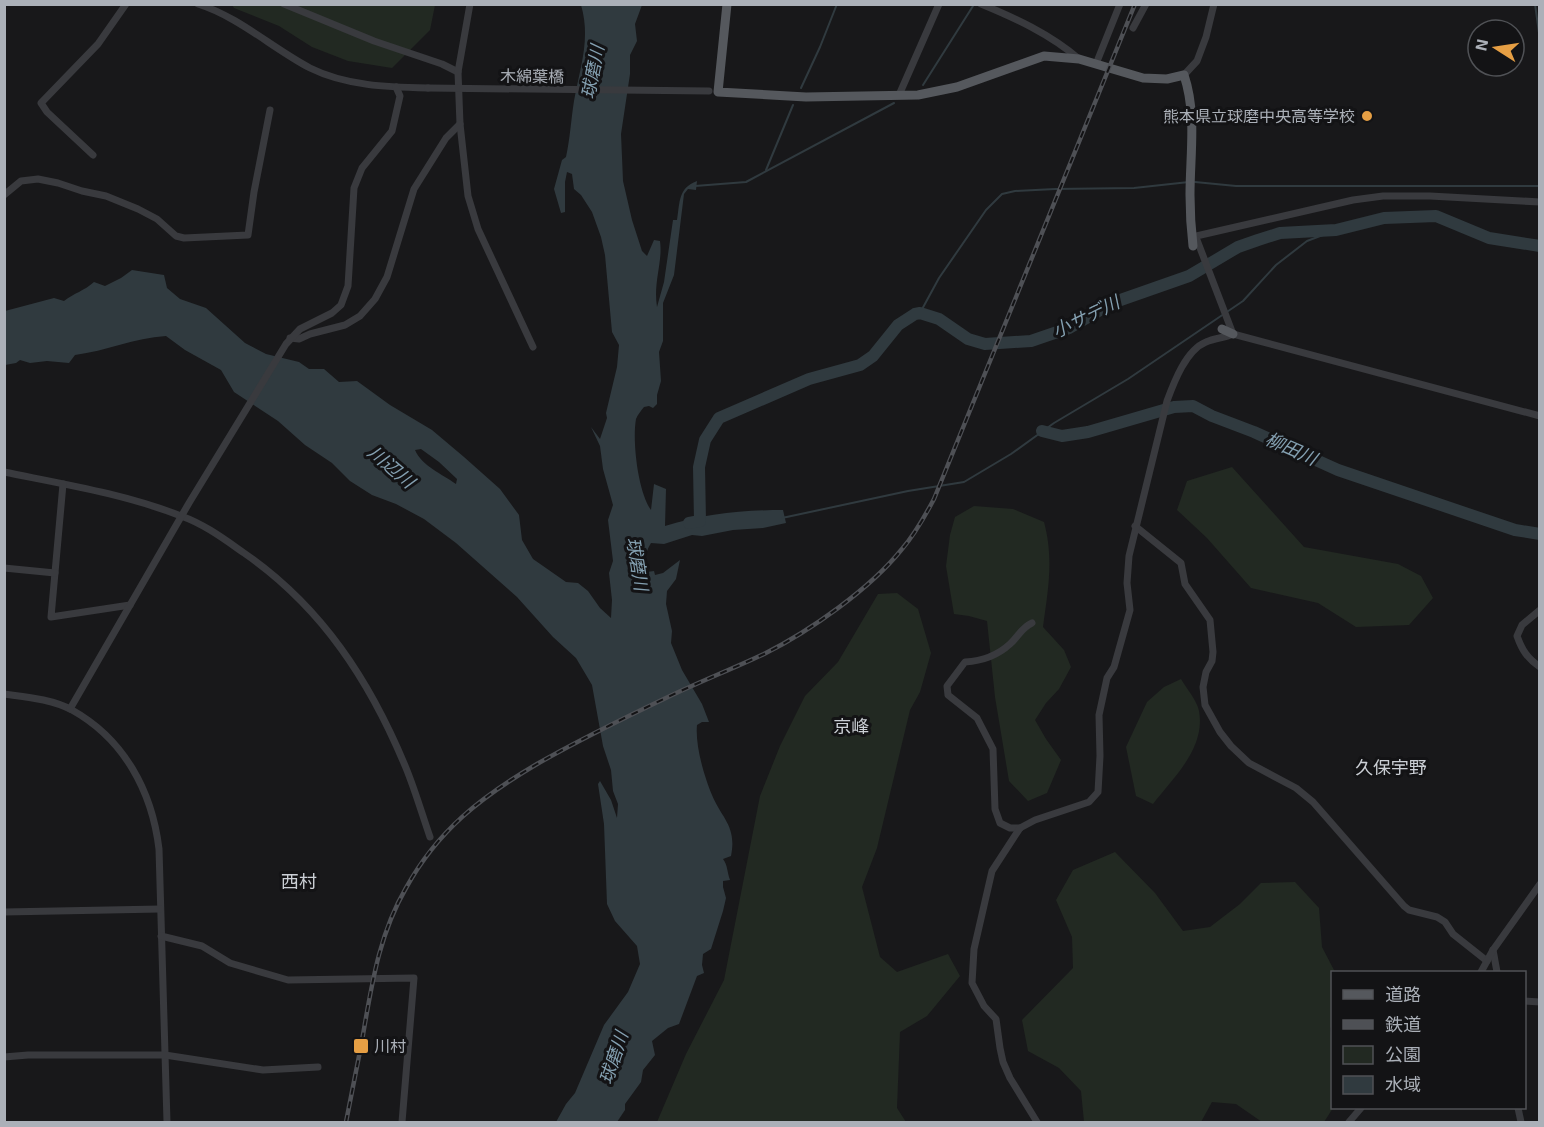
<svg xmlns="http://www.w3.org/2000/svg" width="1544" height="1127" font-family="'Exo 2','Noto Sans JP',sans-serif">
<rect width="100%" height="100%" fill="#18181a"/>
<g fill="#222922">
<path d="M232,5H435L430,30L392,68L348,61L312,47L279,26L234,8Z"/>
<path d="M1232,467L1304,547L1398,564L1421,576L1433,598L1409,625L1356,627L1318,603L1251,588L1207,538L1177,510L1187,481Z"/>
<path d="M974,506L1013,509L1044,522C1054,559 1048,590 1043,627L1064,650L1071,667L1059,689L1046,703L1035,720L1046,739L1061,760L1047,793L1028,801L1009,781L995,697L987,621L969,616L954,614L946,566L950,535L955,517Z"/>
<path d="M897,593L918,609L931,653L920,692L910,710L877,848L862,887L880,957L897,972L948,954L960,976L927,1016L900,1032L897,1108L906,1122H657L686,1054L724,980L760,796L780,746L805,696L838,662L878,594Z"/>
<path d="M1181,679C1186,688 1197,700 1199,711C1206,748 1173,778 1153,804L1136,796L1126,747L1147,702L1164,687Z"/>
<path d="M1115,852L1155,893L1183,931L1210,927L1240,904L1261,883L1295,882L1319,908L1322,947L1335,972H1332V1024L1330,1029L1332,1043L1333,1108L1324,1122H1262L1236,1104L1212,1102L1201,1122H1084L1081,1091L1059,1068L1028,1051L1022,1020L1073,968L1072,937L1056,900L1073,870Z"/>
</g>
<path fill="#303a3f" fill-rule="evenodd" d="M581,5H642L635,24L637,41L630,55V74L621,134L622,157L623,181L632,220L642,251L647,256L654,240L660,241C663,262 653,282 657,307L664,282L673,220H677C680,202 678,188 697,181L696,190L688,189L684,194L674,275L663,303V341L659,352L661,381L657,395V404L653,408L649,406L644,407C641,411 638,414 636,419C632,441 638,492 651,510L654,484L666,489L665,526C703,514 743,510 783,510L786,523L763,528L733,530L702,536L692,535L664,544L651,543C645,553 644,560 647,572L654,571L655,575L663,573L680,560L676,579L667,591L666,604L672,631L671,643L682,670L702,704L709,722H702L697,725C695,745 704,776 712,795C722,819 737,826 731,856L723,859C728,866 727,872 730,880L723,881V887L726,898L723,911L711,949L703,954L702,965L704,973L697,976L679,1024L668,1028L652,1041L655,1055L643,1070L641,1082L625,1104V1110L617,1122H556L566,1104L575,1093L604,1025L628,992L640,964L637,946L615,921L607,904L604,824L598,784L600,781L611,800L617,818L618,804L613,791L611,770L603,746L592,685L576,658L553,637L517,597L456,543L424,519L396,504L372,495L350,481L332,463L305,445L278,421L234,392L221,370L185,350L166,336C134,338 106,351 75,355L69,363L47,361L30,363L20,360L16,363L5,365V311L54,298L64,301C74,293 84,291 94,282L105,286L121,278L132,270L164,275L167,288L180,299L206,308L245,343L266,354L299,362L309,369H324L339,382L357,381L390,405L432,430L464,457L500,489L519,515L522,540L533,559L566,582L578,583L588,591L600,608L611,618L612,600L609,573L613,561L608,520L613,505L603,469L600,446L591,427L600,439L607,418L606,413L617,367L619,345L612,332L605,255L601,237L592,212L581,195L574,189L572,174L567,172L565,182V212L561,213L554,189L562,160L566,157C570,139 571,120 574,101C580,67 591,39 581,5ZM421,449L439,462L457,479L456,484C442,474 422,466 415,450Z"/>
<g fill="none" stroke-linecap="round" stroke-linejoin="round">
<g stroke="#303a3f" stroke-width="2">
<path d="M1535,4L1540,40"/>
<path d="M923,85L973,6"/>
<path d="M801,88L820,47L837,4"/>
<path d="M766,170L793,105"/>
<path d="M1195,182L1236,186H1540"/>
<path d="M695,186L746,182L894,103"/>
<path d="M920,313L939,278L986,210L1002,194L1015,191L1055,189L1134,188L1189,182"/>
<path d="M782,518L908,491L964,482L1011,454L1054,423L1128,379L1243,301L1276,265L1307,241L1336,230"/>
</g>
<g stroke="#303a3f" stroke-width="12">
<path d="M1042,431L1062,436L1088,432L1174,407L1193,406L1212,416L1254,432L1338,470L1515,530L1540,534"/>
<path d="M689,523L700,521L699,467L705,440L719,418L809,379L860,365L873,356L898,325L915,314L920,313L939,319L968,339L985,344L1031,341L1069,328L1112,303L1189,276L1238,247L1258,240L1280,233L1336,230L1384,218L1436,216L1489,238L1540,246"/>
</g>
<g stroke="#393a3e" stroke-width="7">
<path d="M198,4C239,17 272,48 310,68C346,86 388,87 428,88"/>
<path d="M284,4L374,41L442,64L458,72"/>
<path d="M470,4L458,72L460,124L468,196L478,229L533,347"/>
<path d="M981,4C1015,18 1050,34 1079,59"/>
<path d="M1133,28L1146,4"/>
<path d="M1096,64L1120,4"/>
<path d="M1184,75L1197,61L1206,37L1214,4"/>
<path d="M899,95L939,4"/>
<path d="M93,155L47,112L41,103L98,44L126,4"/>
<path d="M4,195L21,181L38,179L58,183L82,191L106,196L138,209L157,219L176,236L184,238L248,235L254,192L270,110"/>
<path d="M1192,237L1353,200L1383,196H1430L1540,202"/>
<path d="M1192,237L1197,240L1233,334"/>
<path d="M290,338L299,339L310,334L345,325L360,316L375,299L387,277L414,189L446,138L460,124"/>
<path d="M4,472C63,484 125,494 181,516C204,524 224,539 244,553C322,607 370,681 406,768C415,790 422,814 430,837"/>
<path d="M63,484L51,617L130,605"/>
<path d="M1135,526L1181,563L1185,584L1210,620L1213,652L1212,661L1206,672L1203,687L1205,705L1220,732L1231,746L1249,763L1296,788L1313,802L1404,906L1409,910L1437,917L1445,922L1453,934L1487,961"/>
<path d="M4,568L55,573"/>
<path d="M1540,610L1522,625L1517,636C1522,650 1527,658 1540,667"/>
<path d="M4,694C26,697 52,699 72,710C124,739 152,791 159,849L167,1122"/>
<path d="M70,709L189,503L286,344L300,329L332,313L341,305L348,286L354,188L362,168L392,131L400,96L396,87"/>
<path d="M1020,828H1010L1000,823L995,809L993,749L977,718L948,695L947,686L965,662C982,661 997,656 1010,644C1019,636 1021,628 1032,623"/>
<path d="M4,912L160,909"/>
<path d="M161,936L202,946L230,963L288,980L414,978L402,1122"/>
<path d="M1493,950L1497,972"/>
<path d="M1481,972L1493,950L1540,884"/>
<path d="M1524,1001L1540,1002"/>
<path d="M4,1057L28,1055H165L263,1070L318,1067"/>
<path d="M1518,1108L1521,1122"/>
<path d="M1037,1122L1010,1078L1003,1062L1000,1048L996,1019L984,1006L972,983L974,949L992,871L1020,828L1035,820L1089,802L1098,792L1100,756L1099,715L1107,678L1114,667L1130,610L1127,583L1129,556L1167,401C1174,382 1186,350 1206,342C1215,338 1224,338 1233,334L1540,416"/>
<path d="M1349,1122L1361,1108"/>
</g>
<g stroke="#55585d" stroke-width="9">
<path d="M727,4L718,92L806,97L918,95L957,87L1044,56L1079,59L1143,78L1167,79L1184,75C1197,114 1190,154 1190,195C1190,212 1191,229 1193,246"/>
<path d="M1222,329L1233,334"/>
</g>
<g stroke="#4e5055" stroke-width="4.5">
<path id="rail" d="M346,1122C351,1097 356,1072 361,1046C371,991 377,938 406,888C438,830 481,797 537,764C579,740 624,718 668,697C699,682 732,669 764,654C810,631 870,589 902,549C915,534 925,516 934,499L1135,4"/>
</g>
<use href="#rail" stroke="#131315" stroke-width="2" stroke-dasharray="7" stroke-linecap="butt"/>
<path stroke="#393a3e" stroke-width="7" d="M428,88L709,91"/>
</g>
<g fill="#e69f44" stroke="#131315" stroke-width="2">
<circle cx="1367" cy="116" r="6"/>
<rect x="353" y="1038" width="16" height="16" rx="3"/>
</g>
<g text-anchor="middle" stroke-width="6" stroke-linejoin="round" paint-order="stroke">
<g font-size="16" fill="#abb0b8" stroke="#131315">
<text transform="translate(532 76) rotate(1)" y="6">木綿葉橋</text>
</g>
<g font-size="16" fill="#abb0b8" stroke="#131315" text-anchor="end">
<text x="1355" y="122">熊本県立球磨中央高等学校</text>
<text x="374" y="1052" text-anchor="start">川村</text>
</g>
<g font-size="18" font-style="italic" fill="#84a0b1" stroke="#131315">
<text transform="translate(593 72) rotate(-79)" y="6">球磨川</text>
<text transform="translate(1086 317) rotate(-26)" y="6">小サデ川</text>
<text transform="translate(1291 449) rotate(24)" y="6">柳田川</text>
<text transform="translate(391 467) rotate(40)" y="6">川辺川</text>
<text transform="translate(637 564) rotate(81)" y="6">球磨川</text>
<text transform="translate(614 1058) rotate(-72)" y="6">球磨川</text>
</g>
<g font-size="18" fill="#cbcfd5" stroke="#131315">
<text x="851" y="733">京峰</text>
<text x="1391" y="774">久保宇野</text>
<text x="299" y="888">西村</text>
</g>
</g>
<rect width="1544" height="1127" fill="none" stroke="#abb0b8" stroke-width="12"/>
<rect x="1331" y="971" width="195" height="138" fill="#131315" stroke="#505256" stroke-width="1.5"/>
<rect x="1343" y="990" width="30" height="9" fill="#55585d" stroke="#505256" stroke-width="1.5"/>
<text x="1385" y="1001" font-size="18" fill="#abb0b8">道路</text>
<rect x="1343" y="1020" width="30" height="9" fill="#4e5055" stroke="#505256" stroke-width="1.5"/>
<text x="1385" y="1031" font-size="18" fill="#abb0b8">鉄道</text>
<rect x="1343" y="1046" width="30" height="18" fill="#222922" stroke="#505256" stroke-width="1.5"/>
<text x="1385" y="1061" font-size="18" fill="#abb0b8">公園</text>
<rect x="1343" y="1076" width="30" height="18" fill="#303a3f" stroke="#505256" stroke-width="1.5"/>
<text x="1385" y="1091" font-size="18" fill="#abb0b8">水域</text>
<g transform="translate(1496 48) rotate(282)"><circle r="28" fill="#131315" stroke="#505256" stroke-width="1.5"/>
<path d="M0-4.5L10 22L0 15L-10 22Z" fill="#e69f44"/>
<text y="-9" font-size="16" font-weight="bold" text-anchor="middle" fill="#abb0b8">N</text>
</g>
</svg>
